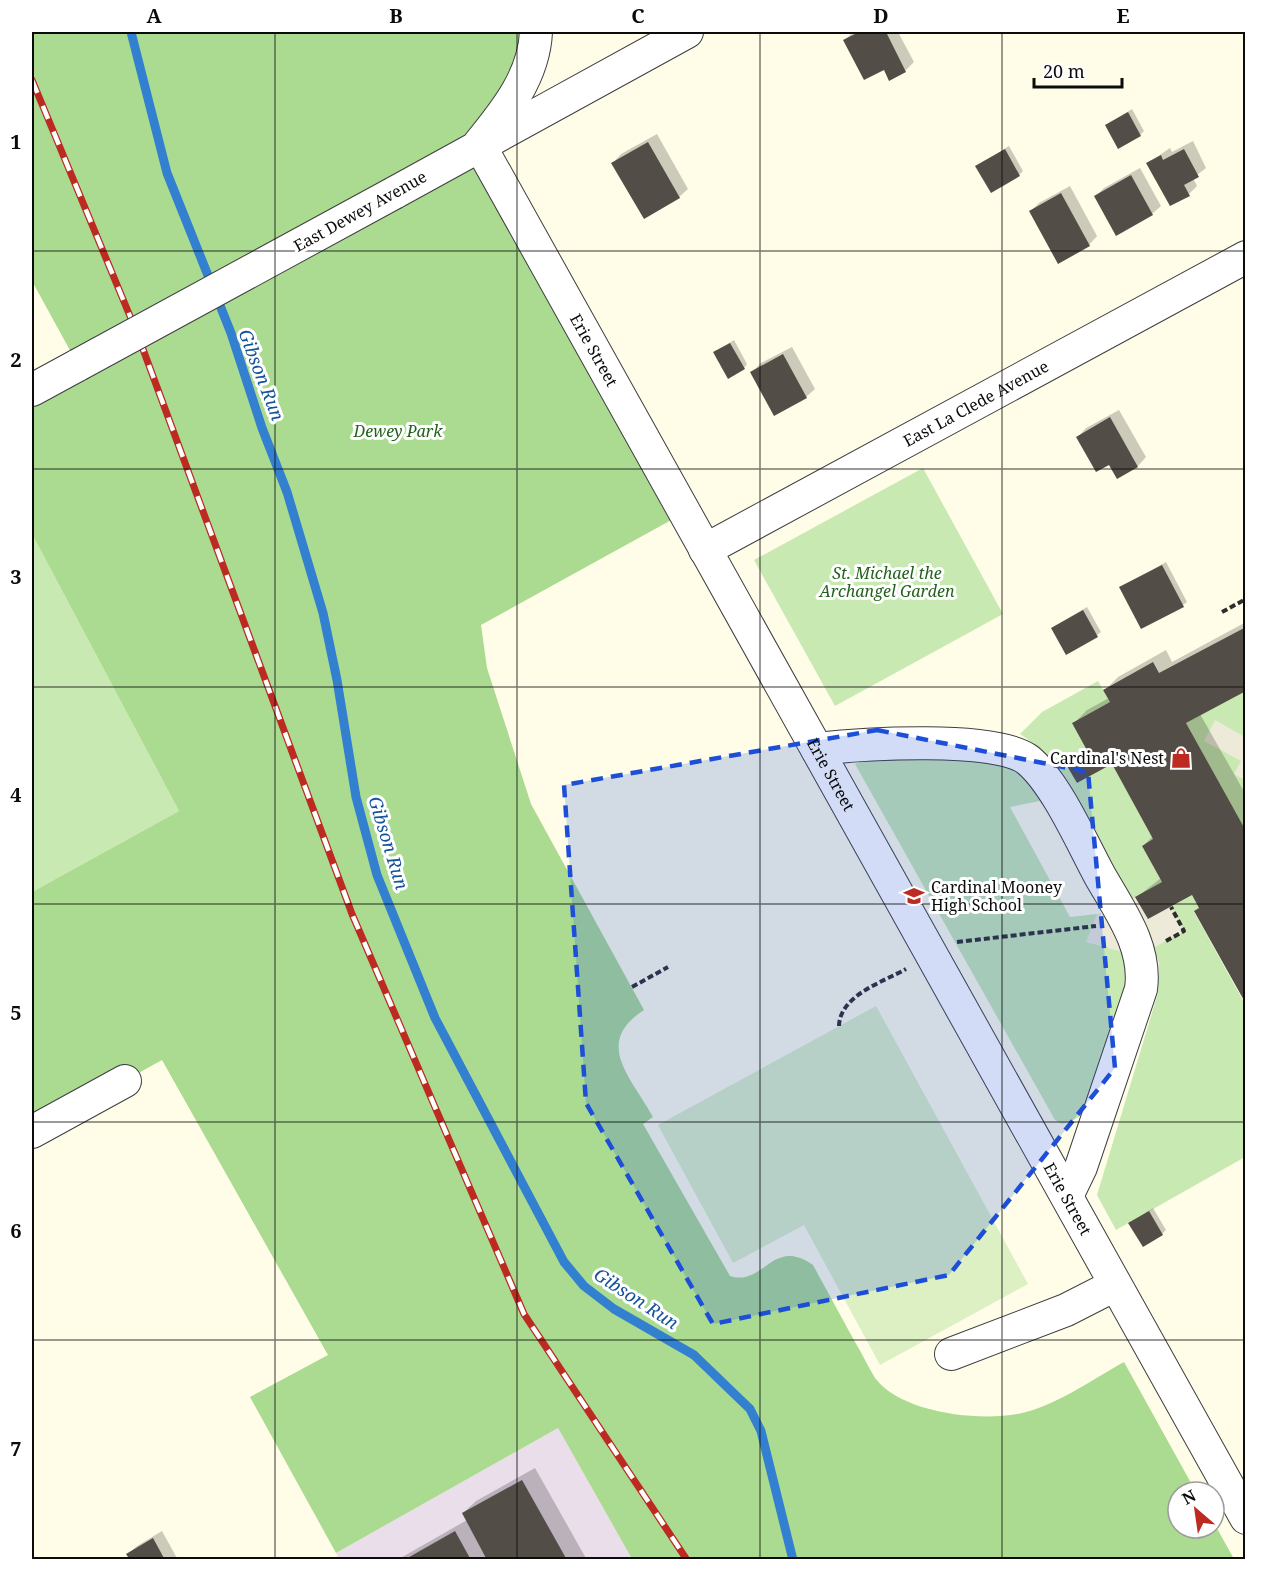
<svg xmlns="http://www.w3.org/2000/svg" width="1277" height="1591" font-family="'Noto Serif',serif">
<rect width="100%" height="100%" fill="#fffde8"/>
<path fill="#eadeea" d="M558,1428L632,1559L339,1560L336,1553Z"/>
<g fill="#c9e9b2">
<path d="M923,468L1003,614L835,706L754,560Z"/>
<path d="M32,534L179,811L32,892Z"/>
<path d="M1098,681L1110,702L1073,722L1089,754L1068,766L1077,783L1112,764L1153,839L1142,846L1162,882L1135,898L1148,919L1192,895L1199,908L1194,912L1245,1004V1157L1116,1230L1097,1195L1158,993L1159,963L1147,927L1054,763L1043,750L1020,734L1042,712Z"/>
<path d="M1245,691V831L1186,723Z"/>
<path d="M870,757L994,760L1025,775L1040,801L1010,807L1070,917L1106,913L1126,961L1127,982L1088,1107C1081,1117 1074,1121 1062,1124L1055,1120L855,764Z"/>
</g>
<path fill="#abda91" d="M32,32H536L479,145L684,513L481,625L487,668L531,804L644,1010C593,1043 631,1077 653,1117L643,1124L730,1276C764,1287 772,1236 813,1265C827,1291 841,1316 855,1342C862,1353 868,1367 875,1378C902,1414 985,1423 1026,1412C1060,1403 1093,1379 1124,1362L1196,1492H1178V1528H1214V1523L1234,1559H632L558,1428L336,1553L250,1397L328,1355L162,1060L32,1132V892L179,811L32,534V390L78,365L32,281Z"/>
<path fill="#dcf0c4" d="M876,1006L1028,1284L880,1365L804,1225L733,1263L658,1125Z"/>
<g fill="#edead9">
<path d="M1215,720L1245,737V780L1234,774L1241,761L1204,741Z"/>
<path d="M1135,897L1148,919L1171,907L1184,931L1155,947L1132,899Z"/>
<path d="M1106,913L1123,952L1086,942L1097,914Z"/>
</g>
<g fill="#0003">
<path d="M853,32H898L914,62L905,71L885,68L845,40Z"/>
<path d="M1132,109L1144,131L1140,135L1106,125Z"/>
<path d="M657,134L688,189L679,197L613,163L621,154Z"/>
<path d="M1193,141L1206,168L1193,178L1197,186L1189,194L1148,163L1170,148L1172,152Z"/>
<path d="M1009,146L1023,171L1019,175L977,166Z"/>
<path d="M1140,168L1161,206L1152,214L1096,196L1104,188Z"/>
<path d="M1070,186L1097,236L1089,245L1031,211L1039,203Z"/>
<path d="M734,340L747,364L744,368L715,352Z"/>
<path d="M792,347L815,389L806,397L752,372L761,363Z"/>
<path d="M1119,410L1146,457L1138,466L1117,477L1110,463L1078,437L1086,428Z"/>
<path d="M1166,562L1187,602L1183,605L1121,587Z"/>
<path d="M1087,607L1101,632L1097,635L1052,628Z"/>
<path d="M1246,622V689L1200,714L1246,795V1001L1193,893L1137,897L1161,878L1143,846L1153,836L1112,762L1069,766L1089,750L1074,723L1087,710L1109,698L1105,690L1118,677L1166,650L1172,662Z"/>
<path d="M1153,1208L1166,1230L1162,1234L1130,1223Z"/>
<path d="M535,1468L587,1560H397L467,1520L463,1513L476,1501Z"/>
<path d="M162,1531L178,1560H131L128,1554L137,1546Z"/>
</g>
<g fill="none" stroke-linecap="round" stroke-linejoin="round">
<path stroke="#3280cf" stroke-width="9" d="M131,32L167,173L231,333L262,428L287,492L323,613L337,680L356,797L377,875L435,1018L564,1262L584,1286L614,1309L694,1355L750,1409L761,1431L793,1560"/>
</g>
<g fill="#534d47">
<path d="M859,32H886L906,72L889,81L884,70L864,80L843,40Z"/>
<path d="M1128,112L1141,136L1118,149L1105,125Z"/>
<path d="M648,142L680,198L644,219L611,163Z"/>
<path d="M1005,149L1020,176L991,193L975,166Z"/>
<path d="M1184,149L1199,177L1184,185L1190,196L1170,206L1146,163L1161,155L1163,160Z"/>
<path d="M1131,175L1153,215L1116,236L1094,196Z"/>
<path d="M1061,193L1090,246L1058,264L1029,211Z"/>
<path d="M730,343L745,369L728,379L713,352Z"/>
<path d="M783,354L807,398L774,416L750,372Z"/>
<path d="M1110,417L1138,467L1117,479L1109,465L1096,472L1076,437Z"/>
<path d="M1162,565L1184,607L1141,629L1119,587Z"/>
<path d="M1083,610L1098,637L1066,655L1051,628Z"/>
<path d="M1246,627V691L1186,723L1246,831V1004L1194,911L1199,908L1192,895L1148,919L1135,897L1162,882L1142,846L1153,839L1112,764L1077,783L1067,766L1089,754L1072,723L1110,702L1103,690L1153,662L1159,673Z"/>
<path d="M1149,1211L1163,1235L1143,1247L1128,1223Z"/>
<path d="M522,1480L567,1560H487L462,1513Z"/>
<path d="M455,1531L471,1560H404Z"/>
<path d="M153,1538L165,1560H130L126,1554Z"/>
</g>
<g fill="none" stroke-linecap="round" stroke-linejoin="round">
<g stroke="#3e3e3e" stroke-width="34">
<g id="minor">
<path id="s1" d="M536,32C534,76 506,111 479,144L1246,1518"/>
<path d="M394,193L687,32"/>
<path d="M32,390L78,365"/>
<path id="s2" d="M705,550L1246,257"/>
<path d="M817,749C860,744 996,735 1028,760C1056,783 1082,843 1100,876C1120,911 1147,947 1141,989L1081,1167L1067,1196"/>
<path d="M32,1132L125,1081"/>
<path d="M951,1354L1066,1310L1115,1285"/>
</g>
</g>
<g stroke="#2d2d2d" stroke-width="4" stroke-dasharray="6 3" stroke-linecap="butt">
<path d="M1222,612L1246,599"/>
<path d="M1166,941L1184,931L1171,907"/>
<path d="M957,942L1096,926"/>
<path d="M632,987L668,967"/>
<path d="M839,1026C840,995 883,982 906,969"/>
</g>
<use href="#minor" stroke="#fff" stroke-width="32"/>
<g stroke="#bc2a21" stroke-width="7">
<path id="rail" d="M32,80L137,333L352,914L524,1314L687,1560"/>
</g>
<use href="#rail" stroke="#fff" stroke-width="4.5" stroke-dasharray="14" stroke-linecap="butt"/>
<g stroke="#3e3e3e" stroke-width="34" stroke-linecap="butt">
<path id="minor-bridge" d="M78,365L394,193"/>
</g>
<use href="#minor-bridge" stroke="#fff" stroke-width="32"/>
</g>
<path fill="#1d4ed8" fill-opacity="0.2" stroke="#1d4ed8" stroke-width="4.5" stroke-dasharray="12 8" stroke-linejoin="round" d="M877,730L1088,772L1115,1068L949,1275L713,1324L586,1103L564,785Z"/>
<path fill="none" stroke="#0b0b0b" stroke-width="1.5" stroke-opacity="0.55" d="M275,32V1560M517,32V1560M760,32V1560M1002,32V1560M32,251H1246M32,469H1246M32,687H1246M32,904H1246M32,1122H1246M32,1340H1246"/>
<defs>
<g id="shop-bare" transform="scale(1.62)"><path d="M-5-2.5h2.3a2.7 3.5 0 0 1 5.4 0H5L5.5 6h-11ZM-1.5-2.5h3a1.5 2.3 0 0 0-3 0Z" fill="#bc2a21" stroke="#fff" stroke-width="2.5" paint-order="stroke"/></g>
<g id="school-bare" transform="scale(1.62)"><path d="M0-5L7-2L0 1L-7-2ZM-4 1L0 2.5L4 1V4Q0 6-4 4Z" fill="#bc2a21" stroke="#fff" stroke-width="2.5" paint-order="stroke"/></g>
</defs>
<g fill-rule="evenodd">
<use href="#shop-bare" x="1181" y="758"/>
<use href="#school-bare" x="914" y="896"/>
</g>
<g text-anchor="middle" stroke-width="6" stroke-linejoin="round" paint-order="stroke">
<g font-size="16" fill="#0b0b0b" stroke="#fff">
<text transform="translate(360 211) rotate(-29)" y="6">East Dewey Avenue</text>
<text dy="6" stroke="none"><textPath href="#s1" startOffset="364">Erie Street</textPath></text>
<text dy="6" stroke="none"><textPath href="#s2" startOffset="308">East La Clede Avenue</textPath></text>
<text dy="6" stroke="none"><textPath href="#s1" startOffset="850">Erie Street</textPath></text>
<text dy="6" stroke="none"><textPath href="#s1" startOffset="1336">Erie Street</textPath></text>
</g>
<g font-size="16" font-style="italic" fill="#22621b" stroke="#fff">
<text x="398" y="437">Dewey Park</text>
<text x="887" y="579">St. Michael the<tspan x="887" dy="18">Archangel Garden</tspan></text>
</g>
<g font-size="16" fill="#0b0b0b" stroke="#fff" text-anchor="end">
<text x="1164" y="764">Cardinal's Nest</text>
<text x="931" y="893" text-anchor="start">Cardinal Mooney<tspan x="931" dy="18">High School</tspan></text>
</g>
<g font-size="18" font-style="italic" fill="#13539d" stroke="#fff">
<text transform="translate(261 375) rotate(69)" y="6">Gibson Run</text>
<text transform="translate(388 843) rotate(73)" y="6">Gibson Run</text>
<text transform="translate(636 1299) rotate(33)" y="6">Gibson Run</text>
</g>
</g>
<rect width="1277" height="1591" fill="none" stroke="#ffffff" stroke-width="66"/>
<g transform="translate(1196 1510) rotate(331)"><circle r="28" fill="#ffffff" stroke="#9d9d9d" stroke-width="1.5"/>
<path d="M0-4.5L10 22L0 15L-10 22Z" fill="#bc2a21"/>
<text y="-9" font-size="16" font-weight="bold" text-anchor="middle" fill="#0b0b0b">N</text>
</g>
<path d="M1034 78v9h88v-9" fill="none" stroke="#0b0b0b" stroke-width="3"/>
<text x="1043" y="78" font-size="18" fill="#0b0b0b" stroke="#ffffff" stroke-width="4.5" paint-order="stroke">20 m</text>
<rect x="33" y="33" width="1211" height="1525" fill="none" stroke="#0b0b0b" stroke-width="2"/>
<g font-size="20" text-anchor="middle" font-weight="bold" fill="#0b0b0b">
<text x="154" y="23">A</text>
<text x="396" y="23">B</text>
<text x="638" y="23">C</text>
<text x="881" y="23">D</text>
<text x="1123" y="23">E</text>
<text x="16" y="149">1</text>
<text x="16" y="367">2</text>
<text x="16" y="584">3</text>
<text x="16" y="802">4</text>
<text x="16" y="1020">5</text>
<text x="16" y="1238">6</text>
<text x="16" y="1456">7</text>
</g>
</svg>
